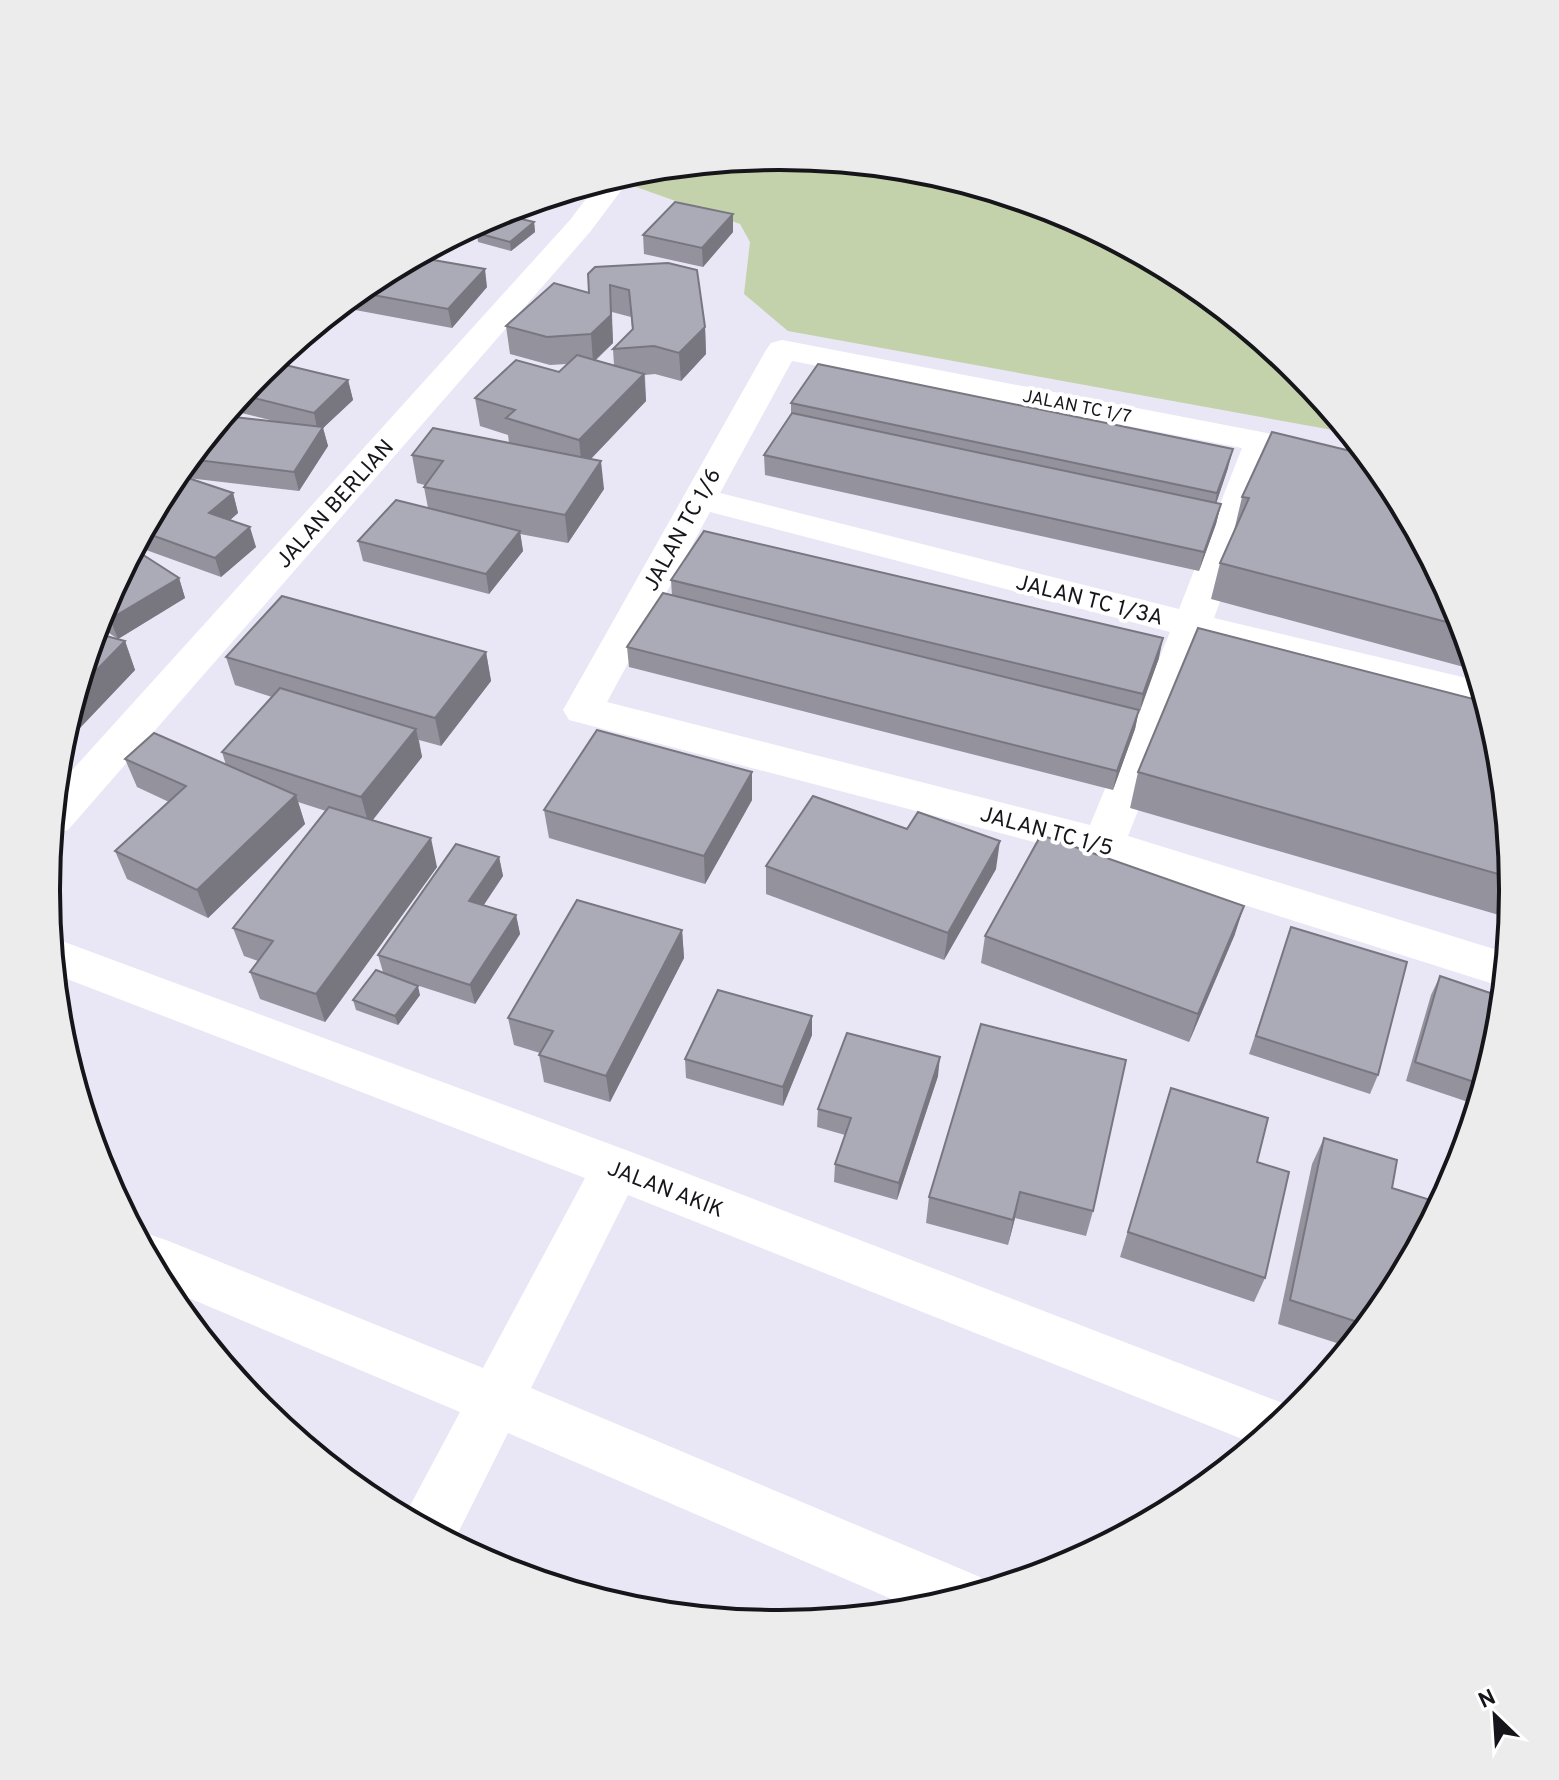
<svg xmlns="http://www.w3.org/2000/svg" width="1559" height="1780" font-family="Overpass,sans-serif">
<rect width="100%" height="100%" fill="#e9e7f5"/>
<path fill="#c4d2ab" d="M780,157L923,171L1061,213L1187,280L1298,372L1349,433L788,331L744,294L750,242L740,224L611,178L637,171Z"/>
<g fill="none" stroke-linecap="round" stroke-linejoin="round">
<g fill="#fff" fill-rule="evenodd">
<path d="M616,177L626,184L590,232L68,830L52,834L56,788L570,220L599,182Z"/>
<path d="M782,340L1340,447L1345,454L1340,461L1328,464L1273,454L1214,618L1479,681L1487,707L1205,641L1128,836L1507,953L1503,987L1099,859L569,720L563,710L766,350L771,343ZM792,361L1242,448L1179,609L720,493ZM710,512L1170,632L1090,825L607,702Z"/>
<path d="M51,937L634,1153L1298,1409L1255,1444L628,1195L531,1388L980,1577L986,1590L917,1610L508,1433L453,1543L404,1517L460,1412L165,1288L138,1237L148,1234L166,1240L483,1368L585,1178L54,974Z"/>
</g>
</g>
<g fill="#93929d" fill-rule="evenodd">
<path d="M733,214V232L703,267L644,254L643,235Z"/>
<path d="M534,222L535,232L511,251L478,242L477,233Z"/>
<path d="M595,267L705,327L706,354L681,381L655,374L645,375L646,401L591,459L604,489L568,543L520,534L523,551L489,594L363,561L358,541L428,508L424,487L425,485L417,483L412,455L509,443L508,435L480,426L475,398L559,372L567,364L550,365L510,354L506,326L589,293ZM612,312L631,317L632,330L613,349L614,365L596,360L613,343Z"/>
<path d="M372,280L487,287L452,328L339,307Z"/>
<path d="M261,371L348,380L353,400L323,428L328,446L299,491L188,478L233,493L238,513L230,520L256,547L221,577L135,546L170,482L225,416L274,421L229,410Z"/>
<path d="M791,403L1228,468L1216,503L1221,504L1216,524L1199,571L765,475L764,455L791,414Z"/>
<path d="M1367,455L1457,610L1475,670L1211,599L1220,563L1234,531L1242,497Z"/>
<path d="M179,578L185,598L118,639L97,625L102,609Z"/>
<path d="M671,580L1159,658L1138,714L1135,729L1113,790L629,667L627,647L672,596Z"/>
<path d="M95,633L125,641L135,670L78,730L66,727Z"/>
<path d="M486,652L491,681L441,746L419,740L422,757L372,820L437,867L325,1022L260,999L250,972L258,961L244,956L233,928L326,811L298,802L305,824L208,918L127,879L115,851L169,802L137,787L125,759L226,765L222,752L272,697L235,685L226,657Z"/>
<path d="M1499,747L1513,890L1511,909L1503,907L1499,915L1130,808L1138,772Z"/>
<path d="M752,800L705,884L549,838L544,810Z"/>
<path d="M499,857L503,876L483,905L516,915L520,934L475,1004L407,982L420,995L398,1025L356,1010L353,1000L383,972L378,955Z"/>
<path d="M766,866L996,869L944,960L766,894Z"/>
<path d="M1291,927L1378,1075L1370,1094L1249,1054Z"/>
<path d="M682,930L684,958L610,1102L544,1082L539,1055L540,1053L514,1045L508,1018Z"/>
<path d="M1235,934L1189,1042L981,963L985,936Z"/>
<path d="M1440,976L1499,1034L1477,1105L1406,1081L1431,995Z"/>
<path d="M812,1035L783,1106L686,1078L685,1059Z"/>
<path d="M1126,1060L1093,1211L1086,1236L1015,1218L1008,1245L926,1223L929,1197Z"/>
<path d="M938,1076L897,1200L834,1182L835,1164L845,1135L817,1127L818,1109Z"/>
<path d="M1171,1088L1257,1162L1265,1278L1254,1302L1120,1257Z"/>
<path d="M1324,1138L1392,1188L1389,1298L1349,1347L1278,1324L1312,1164Z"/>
</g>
<g fill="#787780">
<path d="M733,214V232L703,267L702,248Z"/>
<path d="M534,222L535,232L511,251L510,242Z"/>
<path d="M485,269L487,287L452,328L448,309Z"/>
<path d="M610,285L613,343L593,362L591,334Z"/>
<path d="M705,327L706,354L681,381L679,353Z"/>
<path d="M644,374L646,401L582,468L579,440Z"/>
<path d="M348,380L353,400L323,428L328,446L299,491L294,472L318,433L314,413Z"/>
<path d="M1233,449L1228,468L1213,513L1217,493Z"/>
<path d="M601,461L604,489L568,543L565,515Z"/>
<path d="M233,493L238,513L215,533L209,513Z"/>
<path d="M1221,504L1216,524L1199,571L1204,552Z"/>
<path d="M250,527L256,547L221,577L215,558Z"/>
<path d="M520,531L523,551L489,594L486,574Z"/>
<path d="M179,578L185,598L118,639L110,619Z"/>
<path d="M1163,638L1159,658L1139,714L1143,694Z"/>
<path d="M125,641L135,670L78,730L70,713L78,689Z"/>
<path d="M486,652L491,681L441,746L435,718Z"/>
<path d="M1139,710L1135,729L1113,790L1117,771Z"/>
<path d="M416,729L422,757L369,825L361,797Z"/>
<path d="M752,772V800L705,884L704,856Z"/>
<path d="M296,795L305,824L208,918L197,890Z"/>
<path d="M431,838L437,867L325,1022L316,994Z"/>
<path d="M1000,841L996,869L944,960L948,933Z"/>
<path d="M499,857L503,876L474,920L469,901Z"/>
<path d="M1244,906L1235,934L1189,1042L1198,1014Z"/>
<path d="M516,915L520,934L475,1004L470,985Z"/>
<path d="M682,930L684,958L610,1102L606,1076Z"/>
<path d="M418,986L420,995L398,1025L395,1016Z"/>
<path d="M812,1016V1035L783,1106V1087Z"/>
<path d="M940,1057L938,1076L897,1200L899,1183Z"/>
<path d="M1020,1192L1015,1218L1008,1245L1013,1220Z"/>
</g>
<g fill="#abaab7" stroke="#787780" stroke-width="2">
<path d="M675,202L733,214L702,248L643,235Z"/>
<path d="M501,214L534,222L510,242L477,233Z"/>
<path d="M416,257L485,269L448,309L357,292L372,280Z"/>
<path d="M668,263L697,270L705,327L679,353L654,346L613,349L633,329L629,290L610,285L611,315L591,334L547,337L506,326L554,283L589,293L588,274L595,267Z"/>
<path d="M577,355L644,374L579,440L506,418L515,410L475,398L516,360L559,372Z"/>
<path d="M273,362L348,380L314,413L242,395L261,371Z"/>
<path d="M818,364L1233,449L1217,493L791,403Z"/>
<path d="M792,413L1221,504L1204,552L764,455Z"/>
<path d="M225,416L323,427L294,472L189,459Z"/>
<path d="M433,428L601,461L565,515L424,487L443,461L412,455Z"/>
<path d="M1272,432L1367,455L1390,483L1457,610L1462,626L1220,563L1249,498L1242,497Z"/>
<path d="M176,474L233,493L209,513L250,527L215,558L143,532L170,482Z"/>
<path d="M396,500L520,531L486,574L358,541Z"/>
<path d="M704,531L1163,638L1143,694L671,580Z"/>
<path d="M134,549L179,578L110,619L101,613L102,609Z"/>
<path d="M663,593L1139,710L1117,771L627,647Z"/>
<path d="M282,596L486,652L435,718L226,657Z"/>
<path d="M1198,628L1485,702L1499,747L1512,878L1138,772Z"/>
<path d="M95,633L125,641L78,689Z"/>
<path d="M280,688L416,729L361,797L222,752Z"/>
<path d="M597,730L752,772L704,856L544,810Z"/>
<path d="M154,733L296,795L197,890L115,851L186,786L125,759Z"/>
<path d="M813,796L907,829L918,812L1000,841L948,933L766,866Z"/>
<path d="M329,807L431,838L316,994L250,972L273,941L233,928Z"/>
<path d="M1041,835L1244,906L1198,1014L985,936Z"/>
<path d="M456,844L499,857L469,901L516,915L470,985L378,955Z"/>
<path d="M577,900L682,930L606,1076L539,1055L553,1031L508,1018Z"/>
<path d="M1291,927L1407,962L1378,1075L1256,1036Z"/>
<path d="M376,970L418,986L395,1016L353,1000Z"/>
<path d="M1440,976L1502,997L1499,1034L1483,1085L1415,1062Z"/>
<path d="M718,990L812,1016L783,1087L685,1059Z"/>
<path d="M981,1024L1126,1060L1093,1211L1020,1192L1013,1220L929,1197Z"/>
<path d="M847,1033L940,1057L899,1183L835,1164L851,1118L818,1109Z"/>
<path d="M1171,1088L1268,1118L1257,1162L1289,1172L1265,1278L1128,1232Z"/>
<path d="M1324,1138L1397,1160L1392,1188L1440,1203L1389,1298L1367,1325L1290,1300Z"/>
</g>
<g text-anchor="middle" stroke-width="8" stroke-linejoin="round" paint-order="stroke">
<g font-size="18" fill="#16151a" stroke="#fff">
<text transform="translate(1077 406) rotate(11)" y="6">JALAN TC 1/7</text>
</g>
<g font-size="22" fill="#16151a" stroke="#fff">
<text transform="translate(334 503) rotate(-48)" y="8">JALAN BERLIAN</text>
<text transform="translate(681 529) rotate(-61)" y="8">JALAN TC 1/6</text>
<text transform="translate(1090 599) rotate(14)" y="8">JALAN TC 1/3A</text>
<text transform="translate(1047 830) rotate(15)" y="8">JALAN TC 1/5</text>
<text transform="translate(666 1188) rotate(21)" y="8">JALAN AKIK</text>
</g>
</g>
<path d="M0 0H1559V1780H0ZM779 170H780A719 719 0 0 1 1499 889V891A719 719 0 0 1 780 1610H779A719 719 0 0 1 60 891V889A719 719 0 0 1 779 170Z" fill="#ececed" fill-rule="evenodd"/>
<path fill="none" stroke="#16151a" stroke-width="4" d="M779 170H780A719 719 0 0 1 1499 889V891A719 719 0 0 1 780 1610H779A719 719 0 0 1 60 891V889A719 719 0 0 1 779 170Z"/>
<g transform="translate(1495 1716) rotate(335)" stroke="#ffffff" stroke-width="6" paint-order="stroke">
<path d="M0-6L14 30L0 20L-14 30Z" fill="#16151a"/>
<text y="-12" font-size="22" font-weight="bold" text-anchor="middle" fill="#16151a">N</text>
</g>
</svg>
